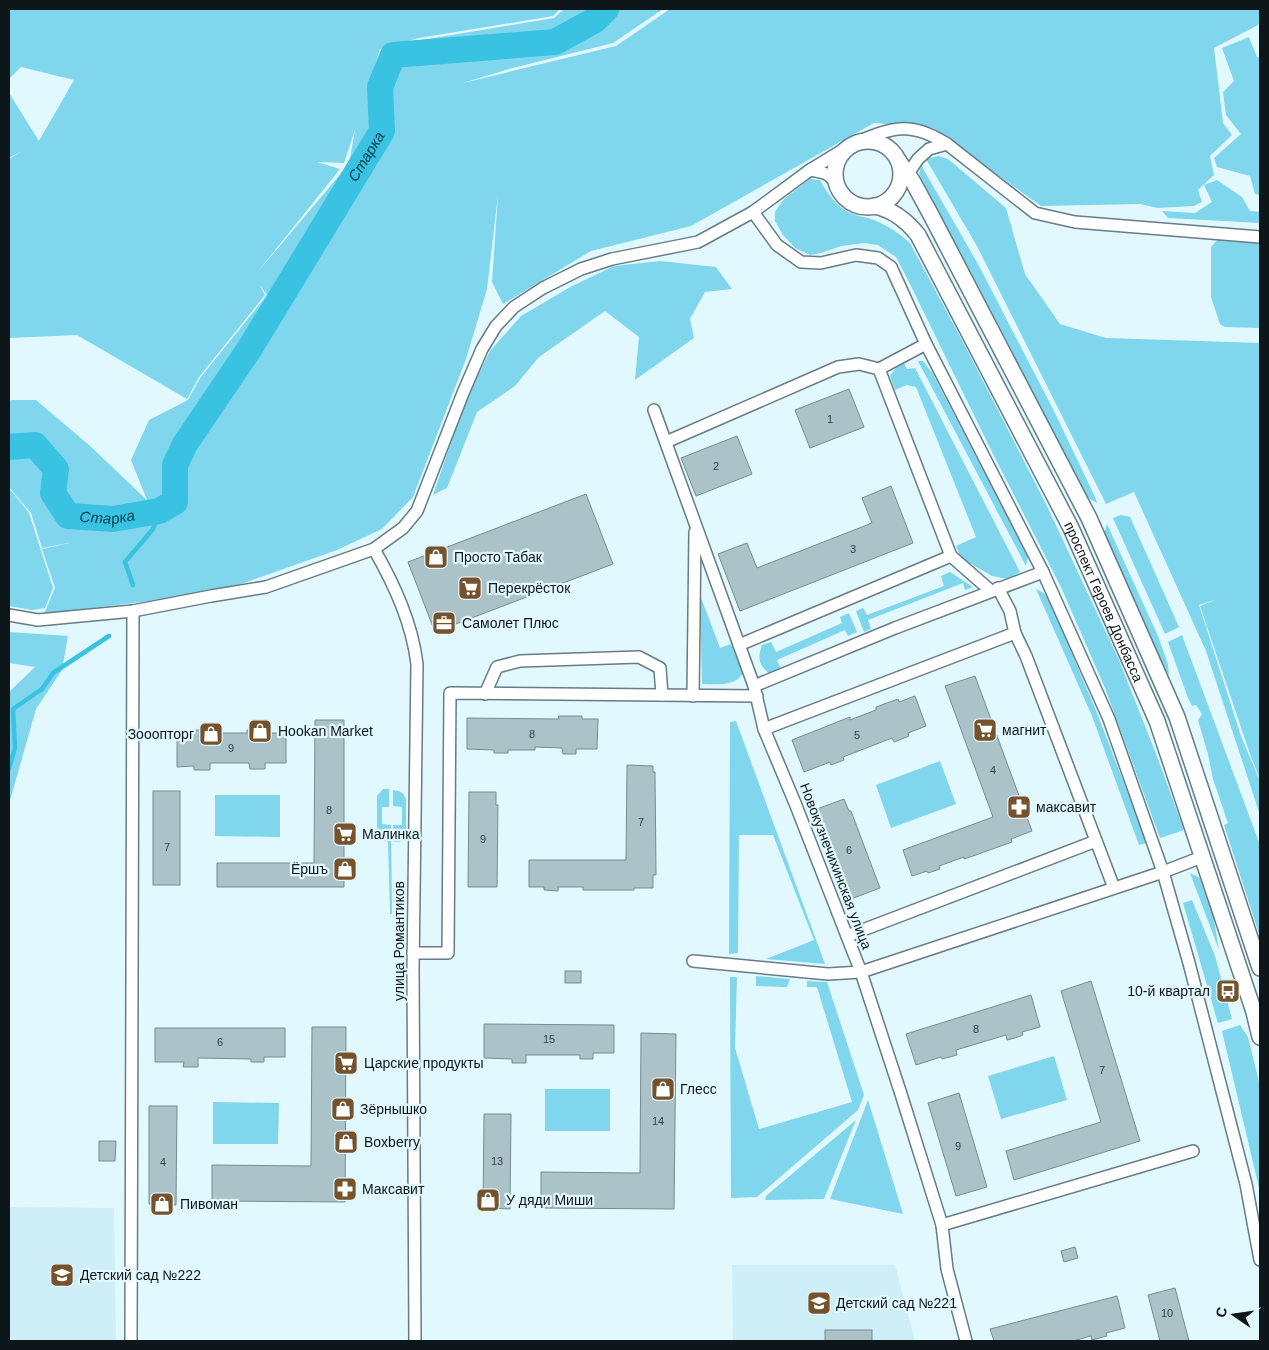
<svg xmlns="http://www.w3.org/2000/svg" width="1269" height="1350" font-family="Arial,sans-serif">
<rect width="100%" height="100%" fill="#e1f8ff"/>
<g fill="#ceeef8">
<path d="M9,1207L114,1208L116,1341H9Z"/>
<path d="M732,1265H895L915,1341H733Z"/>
</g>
<g fill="#80d6ed" fill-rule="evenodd">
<path d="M9,9H560L553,16L419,38L380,49L366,95L381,51L422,40L554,18L564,9H663L613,43L509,69L463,83L616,46L670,9H1260V24L1214,48L1223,123L1232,135L1210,156L1214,175L1198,190L1202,202L1194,206L1158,208L1140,204L1041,206L933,128L874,123L691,226L591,251L503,304L492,282L498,195L487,289L466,359L413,497L382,529L337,550L241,584L174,598L44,614L55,588L42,549L74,542L42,548L31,513L9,487V402L11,400H36L89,445L147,500L131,460L149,420L188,400L200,378L267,295L259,284L265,295L199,377L187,399L77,335L9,338V159L22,151L9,158V93L39,141L74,80L21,67L9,79ZM355,130L349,164L256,274L340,169L317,162L344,163Z"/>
<path d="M1249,37L1257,57L1260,58V195L1255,194L1250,176L1217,167L1214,158L1241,134L1226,115L1223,92L1234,81L1222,48Z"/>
<path d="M938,156L948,159L1006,208L1025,274L1060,324L1106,338L1260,343V779L1251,757L1200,606L1215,600L1199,605L1241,736L1260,781V815L1206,651L1134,492L1106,504L977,246L926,159Z"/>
<path d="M921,165L978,264L1055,413L1096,499L1097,503L1087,497L919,174Z"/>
<path d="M810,179L820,180C826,191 836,206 848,212C856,216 866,217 874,220C888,226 899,233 910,243L963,342L1046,504L1119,660L1158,759L1184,830L1160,838L1105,688L1061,587L992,452L911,286L896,257L878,245L864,243L841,246L821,253L810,255L795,248L783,235L775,221V212L784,199Z"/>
<path d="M1217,180L1242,197L1250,211L1260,212V223L1168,218L1162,211L1195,213L1212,202L1204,185Z"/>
<path d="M1218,239L1260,241V328L1225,327L1220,324L1211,297V247Z"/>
<path d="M660,261L716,267L732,289L705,292L690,319L694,338L635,380L639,337L605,311L539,357L515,386L477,412L447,488L433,495L466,399L490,351L521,316L572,286L614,266Z"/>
<path d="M918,361H923L933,374L1028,557L1026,566Z"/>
<path d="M904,363L907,369L915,368L1020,572L1008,579L992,576L961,558L956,546L976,537L916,387L907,385L895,390L890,376L895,369Z"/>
<path d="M9,488L29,513L53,588L45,608L32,610L9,606Z"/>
<path d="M1121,515L1130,517L1179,627L1165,634L1113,518Z"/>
<path d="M1107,524L1158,636L1168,664L1169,675L1161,663L1104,534Z"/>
<path d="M950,572L973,587L965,590L963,583L868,620L871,629L864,632L856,611L863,608L867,615L944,586L941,576Z"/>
<path d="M1036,589L1044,593L1050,601L1097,713L1147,843L1139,845L1092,716Z"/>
<path d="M700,595L720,648L731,644L743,673C735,687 717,684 702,684Z"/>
<path d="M849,613L857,632L848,636L845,630L777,660L781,669L770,674C759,665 757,659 762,645L771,642L776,652L842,623L840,617Z"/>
<path d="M9,632L68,636L62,670L36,709L9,804V692L35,667L9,663Z"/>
<path d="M1182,635L1260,845V937L1224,825L1228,823L1213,779L1208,754L1198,720L1202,714L1196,705L1192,706L1188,698L1168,642Z"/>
<path d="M736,721L825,964L766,959L814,940L773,835H739L738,953L729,954L730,722Z"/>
<path d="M940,761L956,804L891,828L876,785Z"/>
<path d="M383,789H389V807H382V824L391,825L392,914H390L388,842L379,838L377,833V796Z"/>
<path d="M393,790C400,791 404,792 406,800V835L400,842H394L393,825H402V807L393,806Z"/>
<path d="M215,795H280V837L215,836Z"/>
<path d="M1190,873L1200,878L1214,919L1219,950Z"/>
<path d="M1192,900L1215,956L1232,1019L1218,1023L1183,903Z"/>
<path d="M756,976L790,979L787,987L756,986Z"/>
<path d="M730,977H737L735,1048L759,1129L852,1102L817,987H807V981L827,982L864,1095L858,1110L757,1197L731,1198Z"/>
<path d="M1240,1025L1248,1037L1260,1086V1192L1222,1031Z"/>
<path d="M1054,1056L1067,1100L1001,1119L988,1076Z"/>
<rect x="545" y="1089" width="65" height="42"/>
<path d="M868,1100L903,1214L830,1199Z"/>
<path d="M213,1102L279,1103L278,1144H213Z"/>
<path d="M856,1120L824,1199L765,1200L766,1196Z"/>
</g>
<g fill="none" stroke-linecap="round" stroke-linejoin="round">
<g stroke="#3ac2e2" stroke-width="4.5">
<path d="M133,585L125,562L153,529L159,511"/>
<path d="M9,769L15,748L13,709L42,689L53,673L109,636"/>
</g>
<path stroke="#3ac2e2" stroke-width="26" id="s1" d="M9,447L35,445L56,469L53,493L68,516L113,519L159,511L175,502V465L185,444L250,348L382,131L380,87L393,55L555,42L595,20L606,9"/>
</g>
<g fill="#acc2c9" stroke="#778c92">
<path d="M849,389L864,427L810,448L795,410Z"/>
<path d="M737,436L752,474L696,496L681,458Z"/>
<path d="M891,486L913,543L740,611L718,554L747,543L757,568L872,523L862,498Z"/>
<path d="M586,494L613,564L435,632L408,562Z"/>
<path d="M975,676L1032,831L1011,839L1012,842L973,856L964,859V857L939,866L940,869L928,873L927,871L912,876L903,850L993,817L945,686Z"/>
<path d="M915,696L926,726L908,733L909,736L894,742L892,738L843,757L844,760L831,765L830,762L804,772L792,740L850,717V720L876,710V707L898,699L899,702Z"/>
<path d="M558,716H582V719H598L597,749H576V754H563L562,748L535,747V750H508V753H494V750L467,749V718L559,719Z"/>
<path d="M315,720H344V887H217V863H314Z"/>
<path d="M191,730H216V733H247V730H270V733H286V763H265V769H250L249,763H210V770H194V766L177,767V732H191Z"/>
<path d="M627,765L653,766V772H655L656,875H653V888H634V890H583V887H558V891L544,890V887H529V860H626Z"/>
<rect x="153" y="791" width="27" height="94"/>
<path d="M469,792H496V805H498L497,887H468Z"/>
<path d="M844,799L849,811H851L880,888L851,899L817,809Z"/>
<rect x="565" y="971" width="16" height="12"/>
<path d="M1091,981L1140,1141L1014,1180L1006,1151L1101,1122L1061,991Z"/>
<path d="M1031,995L1040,1027L1022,1032L1023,1035L1015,1038L1007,1040L1006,1035L956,1050L957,1055L942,1059L941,1057L916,1065L906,1034Z"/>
<path d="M484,1024L614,1025V1053H593V1059H580V1055H526V1063H512V1059L484,1058Z"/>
<path d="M312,1027H346L345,1202L212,1201V1165L311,1166Z"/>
<path d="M155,1028H285V1057H264V1062H251V1059L198,1058V1067H183L184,1062H155Z"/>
<path d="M641,1033L676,1034L674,1209L541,1208V1172L640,1173Z"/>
<path d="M959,1093L987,1187L956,1196L928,1103Z"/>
<path d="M149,1106H177L176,1205L149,1204Z"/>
<path d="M484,1114H511L510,1209L483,1208Z"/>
<path d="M99,1141H116L115,1161H99Z"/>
<path d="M1075,1247L1078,1258L1064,1262L1061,1251Z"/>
<path d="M1175,1288L1189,1341H1160L1148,1295Z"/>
<path d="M1117,1296L1125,1328L1106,1333L1107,1336L1092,1340L1091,1336L1073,1341H994L990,1329Z"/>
<rect x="825" y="1330" width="47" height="11"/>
</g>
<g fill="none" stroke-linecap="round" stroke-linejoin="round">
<g stroke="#677c83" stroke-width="14">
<g id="minor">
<path d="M857,142C894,127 911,121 947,144L1035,213L1075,222L1260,237"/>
<path d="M810,170C820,172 829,172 835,182"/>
<path d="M897,190L918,159L929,149L947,144"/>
<path d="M753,212L777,245L801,262L821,263L856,255L878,258L891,267L926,344L1043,572L1109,719L1163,872L1189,963L1246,1184L1260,1260"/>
<path d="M926,344L879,369L951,556"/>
<path d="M654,410L754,686L764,729L795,803L861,972L901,1094L942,1225L947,1269L966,1341"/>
<path d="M666,442L838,367L859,364L879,369"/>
<path d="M374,549C395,586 412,623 417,664L413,969L415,1341"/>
<path d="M9,615L38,620L133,611L211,596L266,587L374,549L403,528L417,511L463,393L482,349L496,326L514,307L543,288L581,269L612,259L698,242L753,212L810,170L846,148"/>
<path d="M1015,633L1026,656L1114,888"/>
<path d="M739,645L951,556L991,591"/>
<path d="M754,686L895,628L1043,572"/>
<path d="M485,694L497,667L520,661L639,657L660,668L662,695"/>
<path d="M693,696L695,532"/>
<path d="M764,729L1015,633L1010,611L998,588"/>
<path d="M847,936L1096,841"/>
<path d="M413,953H448L450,693L757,696"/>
<path d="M693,961L828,974L861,972L1163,872L1202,857"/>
<path d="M942,1225L1193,1151"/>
<path d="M131,1341L133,611"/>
</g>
</g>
<g stroke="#677c83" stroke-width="18">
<g id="tertiary">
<circle cx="868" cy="174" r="33"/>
<path d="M898,160L913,182L931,215L1089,518L1177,717L1260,968"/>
<path id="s2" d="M875,206C893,210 907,221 918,235L1071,528L1157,721L1254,1012L1260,1037"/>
</g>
</g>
<use href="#minor" stroke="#fff" stroke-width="11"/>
<use href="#tertiary" stroke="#fff" stroke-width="15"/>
</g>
<defs>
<g id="shop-square" transform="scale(1.25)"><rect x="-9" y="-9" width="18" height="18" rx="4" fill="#75522b" stroke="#e1f8ff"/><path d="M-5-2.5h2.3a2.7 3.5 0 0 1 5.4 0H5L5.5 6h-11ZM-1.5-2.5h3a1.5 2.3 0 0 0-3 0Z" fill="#fff"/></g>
<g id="supermarket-square" transform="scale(1.25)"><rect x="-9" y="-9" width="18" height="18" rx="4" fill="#75522b" stroke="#e1f8ff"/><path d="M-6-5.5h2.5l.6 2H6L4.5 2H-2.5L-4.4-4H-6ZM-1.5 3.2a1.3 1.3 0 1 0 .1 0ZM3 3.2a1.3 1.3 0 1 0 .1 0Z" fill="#fff"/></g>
<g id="office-square" transform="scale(1.25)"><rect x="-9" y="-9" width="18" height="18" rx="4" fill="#75522b" stroke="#e1f8ff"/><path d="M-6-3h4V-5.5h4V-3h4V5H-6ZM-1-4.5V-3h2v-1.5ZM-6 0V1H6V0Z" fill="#fff"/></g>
<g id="pharmacy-square" transform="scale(1.25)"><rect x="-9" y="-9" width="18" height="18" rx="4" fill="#75522b" stroke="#e1f8ff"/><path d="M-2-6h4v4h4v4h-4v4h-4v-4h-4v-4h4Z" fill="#fff"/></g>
<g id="bus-square" transform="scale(1.25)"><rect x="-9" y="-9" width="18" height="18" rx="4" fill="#75522b" stroke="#e1f8ff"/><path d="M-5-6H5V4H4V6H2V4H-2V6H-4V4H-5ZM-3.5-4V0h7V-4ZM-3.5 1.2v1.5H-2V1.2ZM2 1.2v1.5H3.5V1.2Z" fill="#fff"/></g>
<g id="school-square" transform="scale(1.25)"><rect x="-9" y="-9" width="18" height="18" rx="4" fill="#75522b" stroke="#e1f8ff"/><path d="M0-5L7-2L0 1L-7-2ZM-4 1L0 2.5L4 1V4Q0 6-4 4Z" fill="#fff"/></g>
</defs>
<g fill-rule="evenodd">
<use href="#shop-square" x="436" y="557"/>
<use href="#supermarket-square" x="470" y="588"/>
<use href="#office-square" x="444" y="623"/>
<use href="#supermarket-square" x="985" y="730"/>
<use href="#shop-square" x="260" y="731"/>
<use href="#shop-square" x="211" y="734"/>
<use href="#pharmacy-square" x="1019" y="807"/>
<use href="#supermarket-square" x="345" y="834"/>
<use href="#shop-square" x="345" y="869"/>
<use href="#bus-square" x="1228" y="991"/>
<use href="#supermarket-square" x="346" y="1063"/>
<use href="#shop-square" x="663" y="1089"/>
<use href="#shop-square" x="343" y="1109"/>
<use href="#shop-square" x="346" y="1142"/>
<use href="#pharmacy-square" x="345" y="1189"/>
<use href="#shop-square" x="488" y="1200"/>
<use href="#shop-square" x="162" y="1204"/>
<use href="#school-square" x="62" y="1275"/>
<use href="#school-square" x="819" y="1303"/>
</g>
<g text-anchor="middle" stroke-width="4.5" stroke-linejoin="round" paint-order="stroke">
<g font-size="11" fill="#354144">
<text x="830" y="423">1</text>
<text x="716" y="470">2</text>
<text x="853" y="553">3</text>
<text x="532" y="738">8</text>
<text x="857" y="739">5</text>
<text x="231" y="752">9</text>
<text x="993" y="774">4</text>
<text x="329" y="814">8</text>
<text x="641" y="826">7</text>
<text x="483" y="843">9</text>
<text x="167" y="851">7</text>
<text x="849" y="854">6</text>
<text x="976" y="1033">8</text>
<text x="549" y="1043">15</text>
<text x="220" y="1046">6</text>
<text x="1102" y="1074">7</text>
<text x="658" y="1125">14</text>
<text x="958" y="1150">9</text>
<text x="497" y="1165">13</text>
<text x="163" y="1166">4</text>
<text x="1167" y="1317">10</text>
</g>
<g font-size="14" fill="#0d1618" stroke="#e1f8ff" text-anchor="start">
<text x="454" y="562">Просто Табак</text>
<text x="488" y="593">Перекрёсток</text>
<text x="462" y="628">Самолет Плюс</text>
<text x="1002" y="735">магнит</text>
<text x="278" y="736">Hookan Market</text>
<text x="194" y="739" text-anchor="end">Зооопторг</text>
<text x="1036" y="812">максавит</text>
<text x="362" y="839">Малинка</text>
<text x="328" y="874" text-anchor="end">Ёршъ</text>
<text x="1210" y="996" text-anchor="end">10-й квартал</text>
<text x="364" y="1068">Царские продукты</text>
<text x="680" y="1094">Глесс</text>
<text x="360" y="1114">Зёрнышко</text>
<text x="364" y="1147">Boxberry</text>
<text x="362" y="1194">Максавит</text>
<text x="506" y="1205">У дяди Миши</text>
<text x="180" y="1209">Пивоман</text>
<text x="80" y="1280">Детский сад №222</text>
<text x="836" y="1308">Детский сад №221</text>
</g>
<g font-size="14" fill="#0d1618" stroke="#e1f8ff">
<text dy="5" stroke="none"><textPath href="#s2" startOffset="464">проспект Героев Донбасса</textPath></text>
<text transform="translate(836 866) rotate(69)" y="5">Новокузнечихинская улица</text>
<text transform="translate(399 941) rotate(-90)" y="5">улица Романтиков</text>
</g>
<g font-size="15" font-style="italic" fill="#02404d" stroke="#e1f8ff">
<text dy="5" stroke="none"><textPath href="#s1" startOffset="620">Старка</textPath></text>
<text dy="5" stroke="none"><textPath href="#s1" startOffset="149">Старка</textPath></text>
</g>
</g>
<rect width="1269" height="1350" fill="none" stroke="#0d1618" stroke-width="20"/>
<g transform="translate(1234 1315) rotate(283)" stroke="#e1f8ff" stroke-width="4" paint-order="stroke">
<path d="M0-4L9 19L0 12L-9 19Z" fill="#0d1618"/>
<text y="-8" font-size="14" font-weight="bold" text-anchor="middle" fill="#0d1618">С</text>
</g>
</svg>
